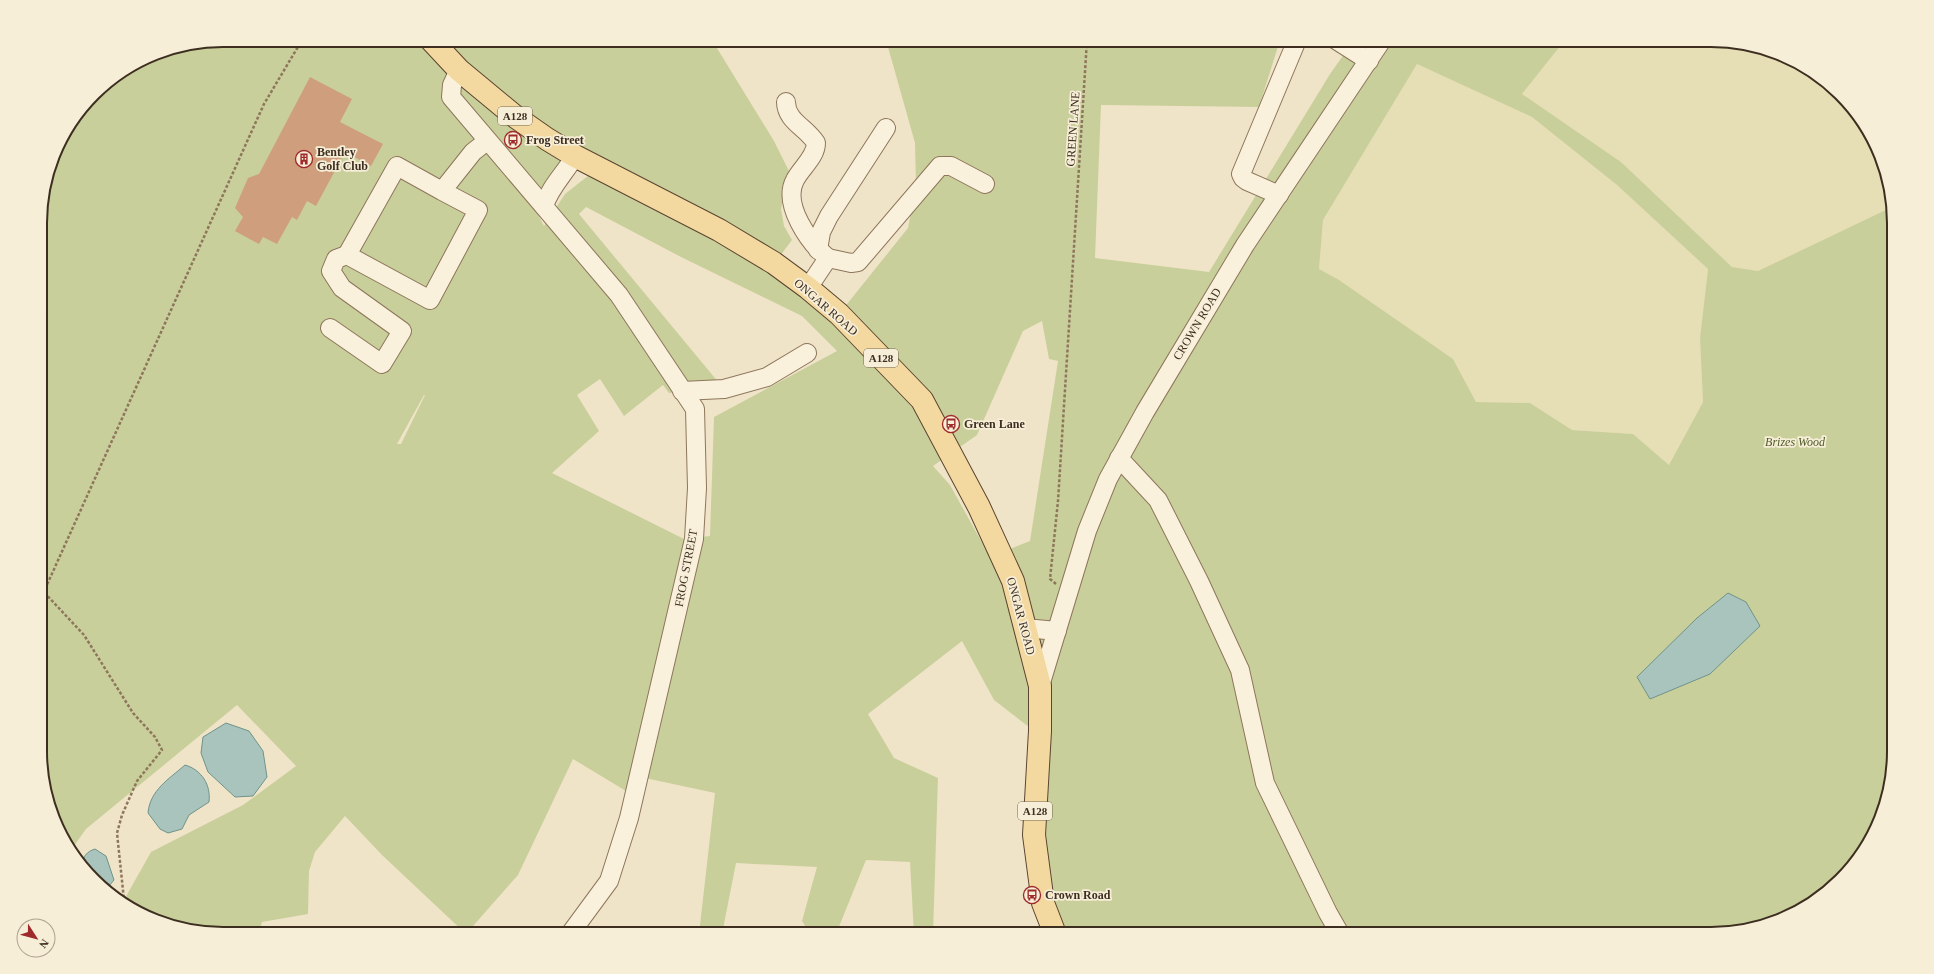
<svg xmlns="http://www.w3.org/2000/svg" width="1934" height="974" font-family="'Times New Roman',serif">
<rect width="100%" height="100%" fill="#f0e4c8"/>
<g fill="#e6deb5">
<path d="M1565,40H1711L1792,59L1856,112L1880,153L1892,199V207L1758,271L1732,267L1621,162L1522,94Z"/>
<path d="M1417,64L1532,117L1617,185L1708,269L1700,338L1703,402L1669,465L1633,434L1572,430L1530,403L1476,402L1453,359L1319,269L1323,220Z"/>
</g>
<path fill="#c9cf9b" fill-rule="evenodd" d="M223,40H712L774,141L789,171L781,209L784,226L792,240L774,264L839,314L908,228L916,185L915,143L886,40H1280L1259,107L1101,105L1095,258L1209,272L1330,74L1354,40H1565L1522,94L1621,162L1732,267L1758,271L1892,207L1894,751L1875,832L1849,871L1813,903L1770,924L1723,934H1055L1043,903L1040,731L1029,727L994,700L962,641L868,714L894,758L938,778L933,934H914L910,862L866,860L836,934H810L802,921L817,867L736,863L722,934H699L715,793L631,775L626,791L573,759L518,875L466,934L382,855L345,816L315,852L309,871L308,914L262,922L259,934H223L142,915L124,900L151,852L243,805L296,766L237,705L86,829L71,850L54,821L42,775L40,211L59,142L102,86L153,54ZM1417,64L1532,117L1617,185L1708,269L1700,338L1703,402L1669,465L1633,434L1572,430L1530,403L1476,402L1453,359L1339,280L1319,269L1323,220ZM598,168L565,194L544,226L528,196H535L568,169ZM586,207L681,257L802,316L837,351L714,417L710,536L684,539L552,473L599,431L577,395L600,379L624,416L663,385L669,393L724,389L579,214ZM1042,321L1049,359L1058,361L1030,541L990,557L950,485L933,466L977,435L1023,331ZM425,395L401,444H397L424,395Z"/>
<g fill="#a9c4bc" stroke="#6f938a">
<path d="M1728,593L1746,602L1760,626L1710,674L1650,699L1637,677L1697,618Z"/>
<path d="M226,723L249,731L263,751L267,777L253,796L235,797L208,772L201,753L203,737Z"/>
<path d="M185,765C202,770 211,785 209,802L189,815L182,829L168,833L160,829L148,813C150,790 169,779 185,765Z"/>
<path d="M95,849L106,856L114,880L108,887L81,865C84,856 86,852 95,849Z"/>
</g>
<path fill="#cf9f7d" d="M310,77L352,99L340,122L383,144L371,166L345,152L316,206L307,201L297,220L292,217L277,244L263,237L259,244L235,231L243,217L235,208L248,178L259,174Z"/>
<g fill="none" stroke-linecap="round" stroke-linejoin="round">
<g stroke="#8d765c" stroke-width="20">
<g id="minor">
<path d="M1336,40L1369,61"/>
<path d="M459,70L452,85L451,97L619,295L695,409L697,488L694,539L629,818L609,881L570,934"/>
<path d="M786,102C786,121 807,128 816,143C816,157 801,168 795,180C782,204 809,243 828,258L808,288"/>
<path d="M442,191L397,166L347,255L430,300L478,210L442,191L473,152L487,141"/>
<path d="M1279,195L1247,181L1243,178L1241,174L1297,40"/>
<path d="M544,206C550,187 565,173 575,156"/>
<path d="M818,250L821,232L829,216L886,128"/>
<path d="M828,258L851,263L858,262L940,166H951L985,184"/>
<path d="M330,328L382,364L402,331L342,288L331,271L336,259L347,255"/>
<path d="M682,391L724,389L767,377L807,353"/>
<path d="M1119,458L1158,500L1199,581L1240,670L1265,783L1328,913L1340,934"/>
<path d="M1025,628L1057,631"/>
<path d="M1040,686L1087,531L1108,479L1145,412L1245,245L1382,40"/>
</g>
</g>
<g stroke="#5b4430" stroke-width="24">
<path id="major" d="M431,40L459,70L517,118L547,139L575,156L719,230L774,263L808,288L839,314L922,400L979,507L1013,581L1040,686V731L1034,835L1043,903L1055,934"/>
</g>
<g stroke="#8d765c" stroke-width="2.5" stroke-dasharray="3 2" stroke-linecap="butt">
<path d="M1056,584L1050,579L1058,501L1087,40"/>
<path d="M41,589L84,635L133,713L155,737L162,750L137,781L122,815L117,833L124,900"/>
<path d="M41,598L264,104L302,40"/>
</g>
<use href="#minor" stroke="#faf1dc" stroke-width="18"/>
<use href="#major" stroke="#f3d9a0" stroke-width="22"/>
</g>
<defs>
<g id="bus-ring" transform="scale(0.9)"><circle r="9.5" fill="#f7eed8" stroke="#9e2a2b" stroke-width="1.5"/><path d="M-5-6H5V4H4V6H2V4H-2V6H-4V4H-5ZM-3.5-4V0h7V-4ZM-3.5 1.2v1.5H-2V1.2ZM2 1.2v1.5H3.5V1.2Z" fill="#9e2a2b"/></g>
<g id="building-ring" transform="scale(0.9)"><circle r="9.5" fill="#f7eed8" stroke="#9e2a2b" stroke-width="1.5"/><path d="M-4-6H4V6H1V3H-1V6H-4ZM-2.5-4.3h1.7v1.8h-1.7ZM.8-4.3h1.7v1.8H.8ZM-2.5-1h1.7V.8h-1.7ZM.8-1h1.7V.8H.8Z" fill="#9e2a2b"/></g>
</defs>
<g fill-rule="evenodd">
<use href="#bus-ring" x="513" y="140"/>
<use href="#building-ring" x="304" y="159"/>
<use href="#bus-ring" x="951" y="424"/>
<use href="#bus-ring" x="1032" y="895"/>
</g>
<g text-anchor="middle" stroke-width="3.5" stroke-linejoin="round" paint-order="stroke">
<g fill="#f7eed8" stroke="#756857" stroke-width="1">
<rect x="498" y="107" width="34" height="18" rx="3"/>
<rect x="864" y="349" width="34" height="18" rx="3"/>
<rect x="1018" y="802" width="34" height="18" rx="3"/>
</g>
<g font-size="11" font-weight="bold" fill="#3d2e20">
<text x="515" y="120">A128</text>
<text x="881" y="362">A128</text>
<text x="1035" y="815">A128</text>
</g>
<g font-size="12" fill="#3d2e20" stroke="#f7eed8">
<text transform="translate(1073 129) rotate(-86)" y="4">GREEN LANE</text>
<text transform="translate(826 307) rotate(41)" y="4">ONGAR ROAD</text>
<text transform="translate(1197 324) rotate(-59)" y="4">CROWN ROAD</text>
<text transform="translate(686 568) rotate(-79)" y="4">FROG STREET</text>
<text transform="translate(1021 616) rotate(75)" y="4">ONGAR ROAD</text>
</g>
<g font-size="12" font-weight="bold" fill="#3d2e20" stroke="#f7eed8" text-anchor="start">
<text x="526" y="144">Frog Street</text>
<text x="317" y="156">Bentley<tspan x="317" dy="14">Golf Club</tspan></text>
<text x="964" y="428">Green Lane</text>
<text x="1045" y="899">Crown Road</text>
</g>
<g font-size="12" font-style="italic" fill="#4d5a26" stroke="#f7eed8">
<text x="1795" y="446">Brizes Wood</text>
</g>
</g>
<path d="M0 0H1934V974H0ZM223 47H1711A176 176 0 0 1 1887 223V751A176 176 0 0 1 1711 927H223A176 176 0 0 1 47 751V223A176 176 0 0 1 223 47Z" fill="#f7eed8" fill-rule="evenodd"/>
<path fill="none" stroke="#3d2e20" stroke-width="2" d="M223 47H1711A176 176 0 0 1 1887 223V751A176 176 0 0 1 1711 927H223A176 176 0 0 1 47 751V223A176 176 0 0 1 223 47Z"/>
<g transform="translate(36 938) rotate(126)"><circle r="19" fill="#f7eed8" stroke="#ada18e"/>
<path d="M0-3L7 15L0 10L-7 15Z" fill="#9e2a2b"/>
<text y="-6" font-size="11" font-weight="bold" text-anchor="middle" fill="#3d2e20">N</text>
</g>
</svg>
